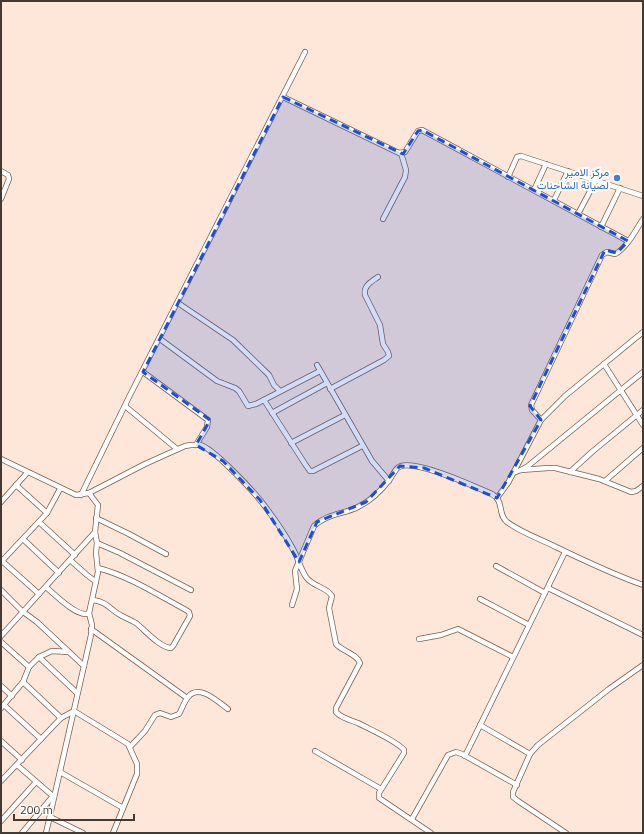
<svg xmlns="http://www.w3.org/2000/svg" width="644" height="834" font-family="'Titillium Web',Vazirmatn,sans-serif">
<rect width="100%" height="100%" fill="#fee6d9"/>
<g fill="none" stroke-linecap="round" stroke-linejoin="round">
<g stroke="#796052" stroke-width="6">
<g id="minor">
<path d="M283,97L399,153L405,152L418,131L422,130L628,241"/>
<path d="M1,171L8,175L9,179L1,199"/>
<path d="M508,177L517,157L521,156L643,196"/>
<path d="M534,190L546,164"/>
<path d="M554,200L568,171"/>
<path d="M578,214L596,180"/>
<path d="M383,219L405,177L406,170L401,153"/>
<path d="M601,227L620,188"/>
<path d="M178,303L233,340L269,375L274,385L280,391"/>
<path d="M160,339L217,381L235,388L239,391L248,406L256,404L320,371"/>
<path d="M604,364L643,425"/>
<path d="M317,365L372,461L389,481"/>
<path d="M143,372L208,420L207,427L196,445"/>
<path d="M330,389L384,360L389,356L388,352L383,344L380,325L365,295C363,286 371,282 378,277"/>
<path d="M264,400L305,464L310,471H313L362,446"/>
<path d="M125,406L177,449"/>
<path d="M272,413L327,383"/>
<path d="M541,420L532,410L531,405L602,255L607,252L615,254C626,249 636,230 643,219"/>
<path d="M291,443L345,415"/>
<path d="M1,459L76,495L89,493L145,464L185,446C190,445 195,444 200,445C213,448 251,489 260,500C271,514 285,534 293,549C298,558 300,568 306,577C313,587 327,587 332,596L329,608L336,644C342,651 357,654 360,663L336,708V712C341,718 350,720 358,723C369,729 397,741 404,750V753L379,793V798L431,833"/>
<path d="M521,470L548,468H555L599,479L631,492L636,491L643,486"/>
<path d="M570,472L593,451L643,410"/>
<path d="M513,473L521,470L528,466L643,372"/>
<path d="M605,481L643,448"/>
<path d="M16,485L47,513"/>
<path d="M81,495L129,397L305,52"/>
<path d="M497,498L508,483L541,420L565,396L643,332"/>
<path d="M1,502L27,473"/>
<path d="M96,518L129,534L166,554"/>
<path d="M39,522L75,555"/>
<path d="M23,539L59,573"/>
<path d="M97,543L120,553L191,590"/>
<path d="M70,560L87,575L96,582"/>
<path d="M2,561L39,594"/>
<path d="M1,562L47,513L60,489"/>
<path d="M496,566L545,593"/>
<path d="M46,587C54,594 79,619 89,613"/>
<path d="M548,588L643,635"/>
<path d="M1,590L22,611L37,622L84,666"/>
<path d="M480,599L529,625"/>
<path d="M93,600C108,602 110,610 122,616C126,618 131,620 136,623C145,630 159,647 171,648L173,646L190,616L189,612L186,610C158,595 129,576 98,568"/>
<path d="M292,605L297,589L295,571L314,526C326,514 344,514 358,507C370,501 382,490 390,479C393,475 395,469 399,467C413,458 476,487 492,494C505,502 497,514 507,522C522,533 540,539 556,547C585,561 612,574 643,585"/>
<path d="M91,629L187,698"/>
<path d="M1,636L95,532"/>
<path d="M419,639L441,635L458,629L513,657"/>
<path d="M1,642L29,667"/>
<path d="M39,657L77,693"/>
<path d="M23,682L61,718"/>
<path d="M1,686L12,696"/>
<path d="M4,705L41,739"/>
<path d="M1,708L23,682L29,667L39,657L52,651L69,652"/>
<path d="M480,725L530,754"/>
<path d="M1,741L22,760"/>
<path d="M130,747L145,731L155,715L160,713L171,717L179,714C182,709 184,702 188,697C199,683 218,702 228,709"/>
<path d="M315,751L381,789"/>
<path d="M465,756L565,552"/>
<path d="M17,765L54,797"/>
<path d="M60,772L123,808"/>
<path d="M1,781L61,718L74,711L128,744L137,764V774L113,833"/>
<path d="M50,817L83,833"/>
<path d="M412,819L448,755L456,752L462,754L517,785"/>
<path d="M1,821L36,782"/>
<path d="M22,833L53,796"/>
<path d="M46,833L91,635L92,625L89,613L98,572L96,553L97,543L95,532L98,505L89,493"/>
<path d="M566,833L518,801L513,797V792L530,754L538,745L609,689L643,665"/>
</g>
</g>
<use href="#minor" stroke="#fff" stroke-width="4.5"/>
</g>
<path fill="#1d4ed8" fill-opacity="0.2" stroke="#1d4ed8" stroke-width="3" stroke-dasharray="8 5" stroke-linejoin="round" d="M283,97L403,154L418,131L422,130L628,241L617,253L605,250L530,406L541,420L497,498L424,468L400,466L366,502L317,522L299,562L260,500L223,461L196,445L210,420L143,372Z"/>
<circle fill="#3f7fe0" stroke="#fff" stroke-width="1.5" cx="617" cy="178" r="4"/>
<g text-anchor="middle" stroke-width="4" stroke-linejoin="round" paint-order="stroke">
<g font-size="11" fill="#366cbe" stroke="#fff" text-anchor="end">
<text x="609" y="176">مركز الامير<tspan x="609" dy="13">لصيانة الشاحنات</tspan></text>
</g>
</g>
<rect width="644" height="834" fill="none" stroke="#453933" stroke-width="4"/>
<path d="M14 814v6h120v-6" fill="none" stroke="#453933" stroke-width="2"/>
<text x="20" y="814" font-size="12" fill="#453933" stroke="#ffffff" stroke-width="3" paint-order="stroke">200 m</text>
</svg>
